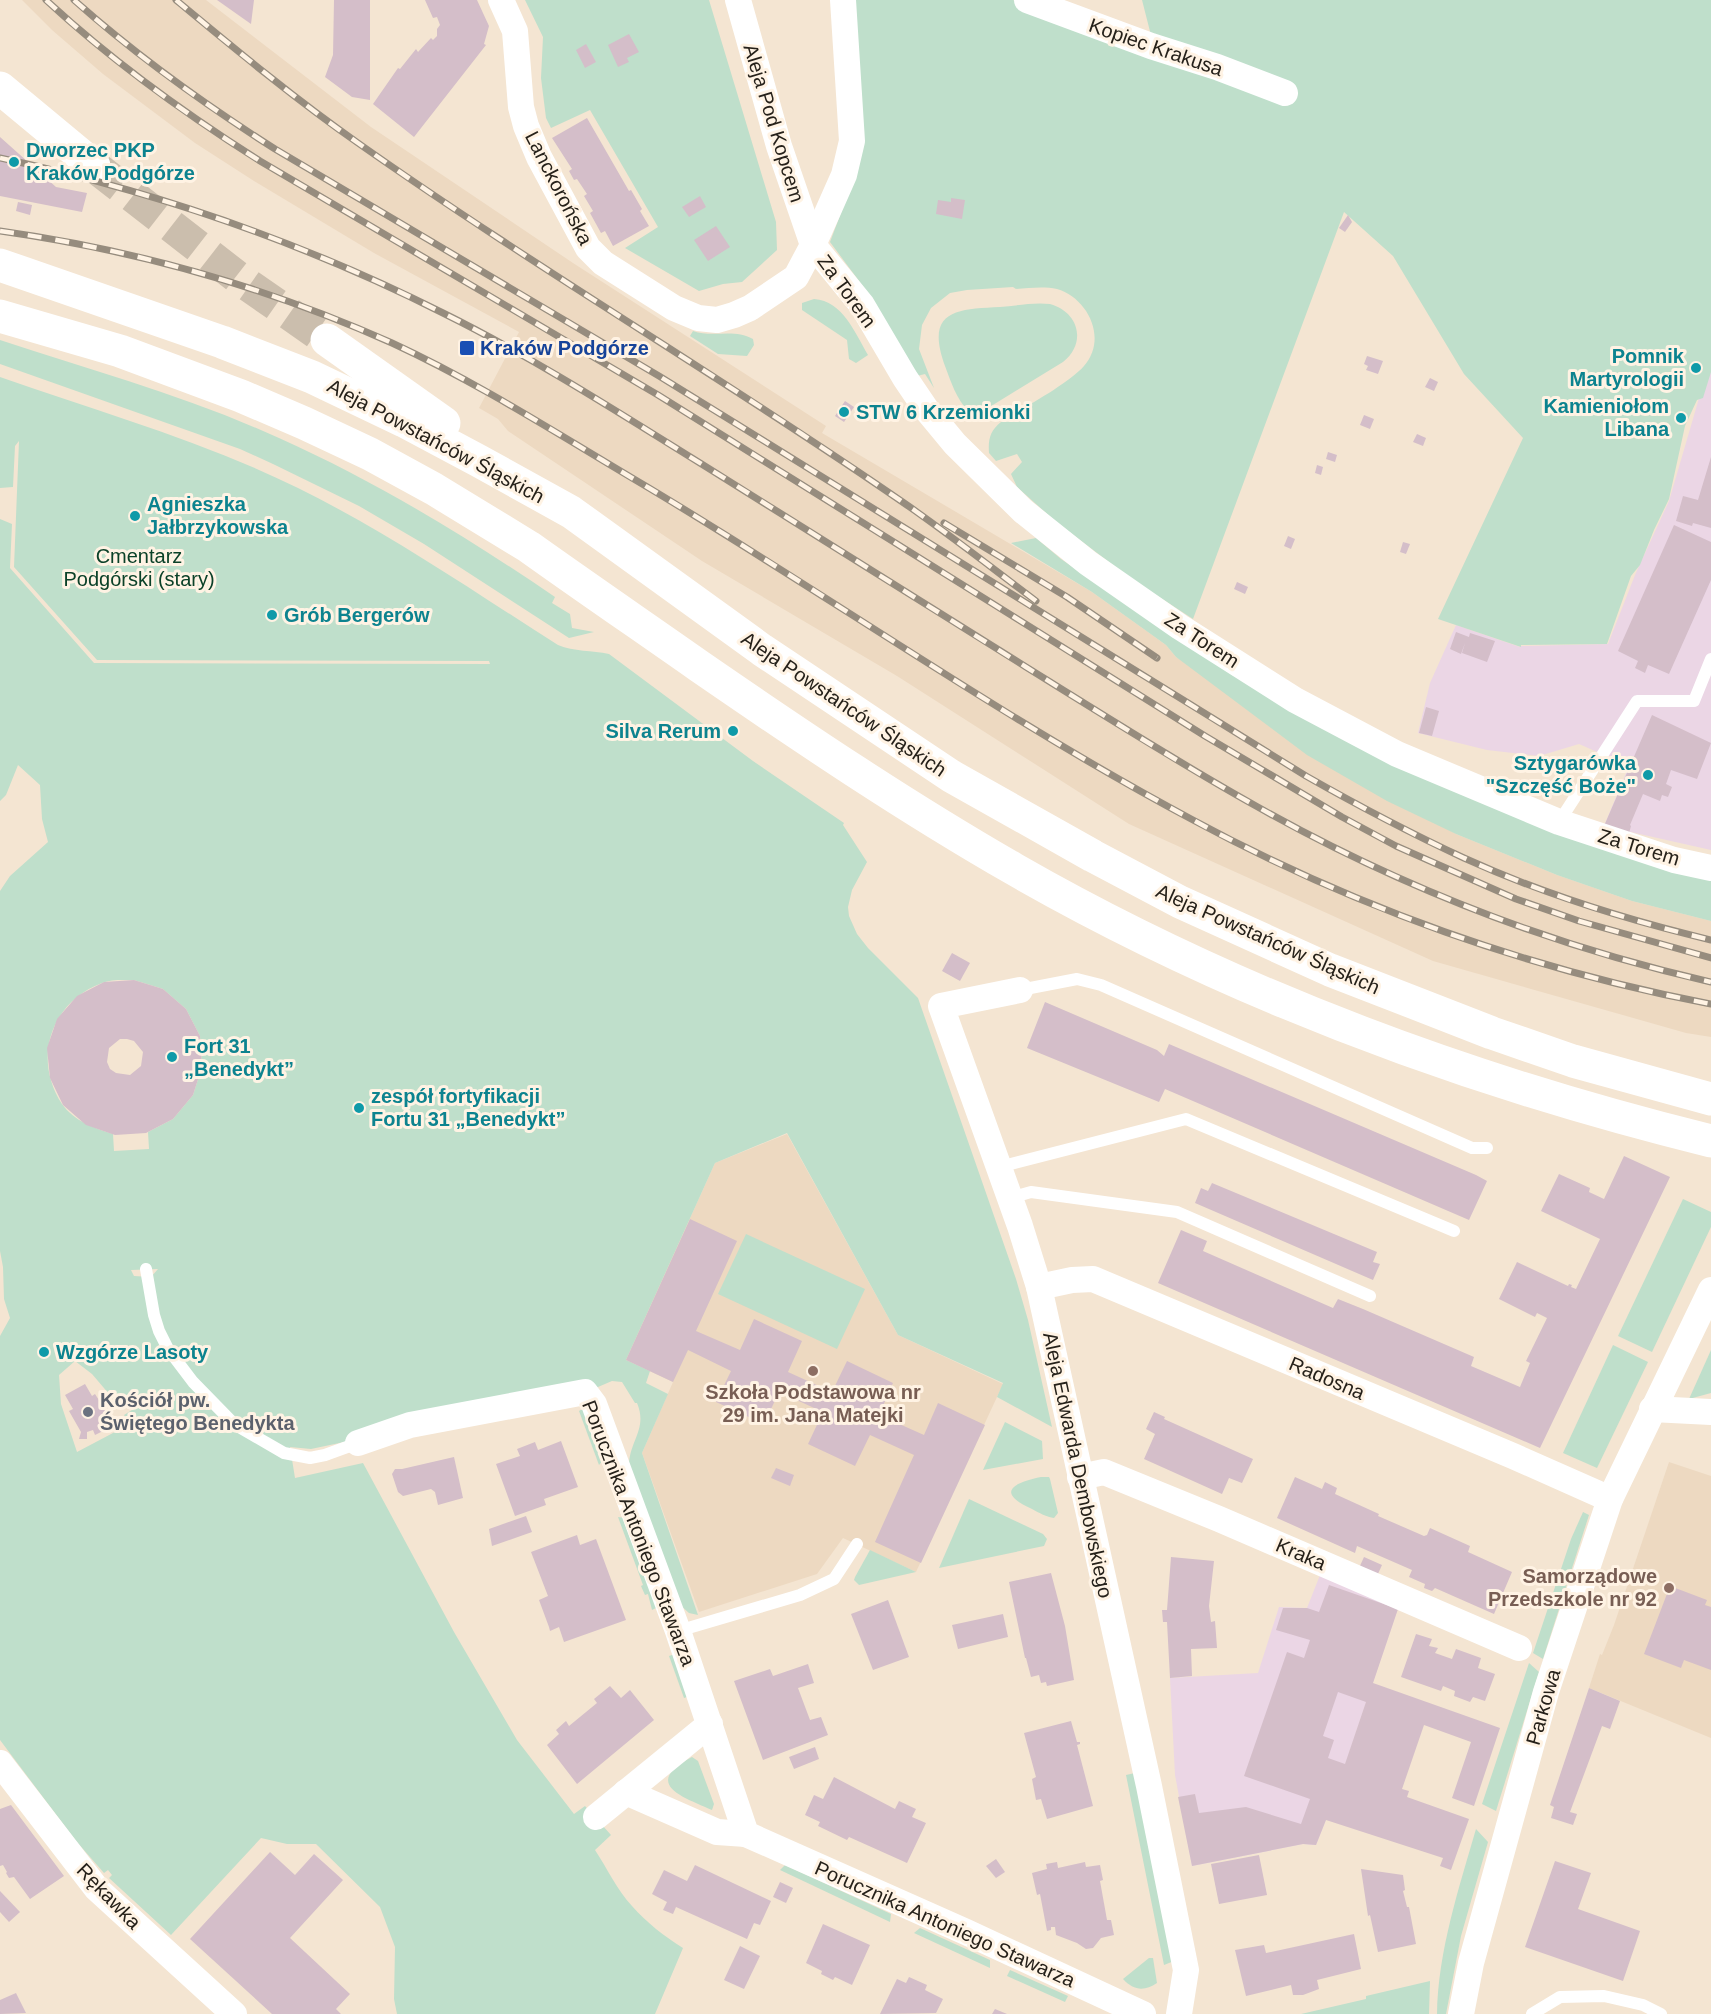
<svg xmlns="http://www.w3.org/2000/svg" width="1711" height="2014" font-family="Helvetica,sans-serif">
<rect width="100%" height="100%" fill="#f4e5d2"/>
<g fill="#edd9c1">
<path d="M22,0H206L371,127L573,263L826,426L822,433L1092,592L1166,645L1176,657L1456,834L1557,875L1632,901L1711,921V1037L1686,1033L1433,961L1129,824L897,676L702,561L508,431L498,419L479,408L519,332L374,253L254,181L195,143L103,74L52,30Z"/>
<path d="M787,1134L898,1335L1003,1384L916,1572L843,1538L817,1574L699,1612L642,1453L673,1382L626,1360L715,1163Z"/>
<path d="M1669,1462L1711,1476V1738L1589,1688L1600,1654L1602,1655L1614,1625Z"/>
</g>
<g fill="#ebd6e5">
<path d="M1711,357V850L1604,826L1629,766L1579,744L1539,756L1487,750L1418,733L1430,683L1456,625L1520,647L1521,646L1608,644L1635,575L1669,501Z"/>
<path d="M1320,1575L1399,1605L1331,1807L1316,1845L1303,1844L1192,1866L1175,1775L1170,1678L1258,1673L1279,1607L1307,1608Z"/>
</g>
<g fill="#bfdfcb" fill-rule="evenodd">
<path d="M525,0H709L776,222L777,250L742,282L723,284L699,291L625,248L658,227L590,110L551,128L546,118L541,78L543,37Z"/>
<path d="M850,0H1013L1098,32L1155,51L1142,0H1711V372L1703,398L1697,400L1685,426L1669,499L1654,530L1640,565L1631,576L1607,644L1521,645V647L1438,619L1523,438L1464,374L1393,256L1344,212L1193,619L1130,578L1055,521L1017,487L1011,474L1022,462L1017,454L996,461L989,453C988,439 990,431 1001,422C1024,407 1067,385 1084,366C1108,339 1088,298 1057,289C1044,286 1029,288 1016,289L1013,287L967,290L950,293L931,308L922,325L919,349L934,388L925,374L917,376L865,289L830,242L856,173Z"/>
<path d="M814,299C843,301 855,333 868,355L856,363L849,359L847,340L802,310V303Z"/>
<path d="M1050,304C1079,312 1087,343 1063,362L988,408L968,411C956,398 951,382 945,366C925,311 955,309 1000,307C1016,306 1033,302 1050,304Z"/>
<path d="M693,331C713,338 734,328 753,339L754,345L747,356L718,354L690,336Z"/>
<path d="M0,340C94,371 189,397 279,438C377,482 467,537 555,597L552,603L570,614L572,628L594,632L569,638L424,544L359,506L273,464L240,449L0,364Z"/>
<path d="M0,377C99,412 203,441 298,488C389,533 473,591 558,645C574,652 592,650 609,654L753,761L844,823L843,825L867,862L852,890L848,907L849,916L857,934L868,948L918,998L1016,1279L1028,1320L1052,1427L997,1397L1003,1383L898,1335L787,1133L715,1163L626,1360L650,1371L646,1383L668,1394L642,1453L698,1615L689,1613L679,1604L629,1466C629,1441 648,1429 637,1403H635L622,1382L612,1381L591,1390L311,1449L290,1447L295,1478L363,1463L454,1632L517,1740L574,1814L585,1806L611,1835L595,1850C607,1868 617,1890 632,1906C647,1923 664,1936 683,1948L655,2014H397L394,1999L395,1947L380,1907L316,1844H287L261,1838L171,1935L109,1878L112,1875L108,1870L104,1873L76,1841L0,1740V1336L10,1318L4,1299L3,1267L0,1251V891L10,876L48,842L42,819L40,785L18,765L6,795L0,801V519L12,524L10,568L94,663L490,664L489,661L97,660L14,567L19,441L15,446L13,487L0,488ZM134,980L163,989L186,1009L200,1036L202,1067L193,1095L173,1119L148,1132L149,1149L114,1151L113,1134C94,1128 74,1121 62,1104C32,1058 51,1002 102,983C111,979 124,980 134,980ZM158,1269L151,1277L134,1276L131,1270ZM75,1361L92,1374L115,1401L126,1396L135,1408L124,1415L130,1424L77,1452L61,1404L59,1375Z"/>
<path d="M1036,538L1061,559L1232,675L1711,876V921L1632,901L1557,875L1456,834L1387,801L1307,755L1176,657L1166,645L1092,592L1011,543Z"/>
<path d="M1683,1199L1711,1212V1227L1652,1352L1618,1336Z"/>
<path d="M746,1234L865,1289L837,1349L718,1294Z"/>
<path d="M1613,1345L1648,1362L1597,1468L1563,1453Z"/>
<path d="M1711,1350V1393L1689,1399Z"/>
<path d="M584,1408L604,1459L599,1465L579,1411Z"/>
<path d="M1005,1422L1042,1441L1043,1459L983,1470Z"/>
<path d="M1041,1477H1049L1050,1479L1058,1513L1054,1518C1047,1517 1039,1513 1032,1509C995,1492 1013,1483 1041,1477Z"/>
<path d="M969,1499L1043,1534L1047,1539L1044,1546L939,1568Z"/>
<path d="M1583,1512L1589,1515L1543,1659L1533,1653L1571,1539Z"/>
<path d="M618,1517L625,1518L658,1607L652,1610L648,1594L645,1595L641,1586L643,1585Z"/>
<path d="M870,1550L916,1572L859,1585L854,1580L855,1577Z"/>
<path d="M675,1654L690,1696L684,1698L669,1656Z"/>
<path d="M1529,1663L1539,1672L1496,1811L1482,1804Z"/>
<path d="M692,1757L698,1761L714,1804L712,1810C683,1797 641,1784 692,1757Z"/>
<path d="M1135,1773L1174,1961L1164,1965L1126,1775Z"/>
<path d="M1476,1829L1488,1842L1461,1936L1446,2014H1437C1438,1951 1459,1888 1476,1829Z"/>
<path d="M785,1865L891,1914L890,1922L780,1870Z"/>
<path d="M920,1928L990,1960V1968L914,1933Z"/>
<path d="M1149,1958H1153L1157,1983C1144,1992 1133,1990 1123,1979Z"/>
<path d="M1010,1970L1068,1996L1065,2002L1007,1976Z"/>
<path d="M1430,1981L1429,2014H1301L1366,1999V1996Z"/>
</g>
<g fill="#d4bec9" fill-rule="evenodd">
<path d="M217,0H254L251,24Z"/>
<path d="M334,0H370V100L352,97L325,77L333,55Z"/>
<path d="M425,0H477L489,26L484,44L486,45L414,137L373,104L398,68L400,69L416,49L418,52L431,38L433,40L437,36V29L440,25L437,17L433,18Z"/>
<path d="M629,34L639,52L627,58L629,62L618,67L608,45Z"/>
<path d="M586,44L596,62L585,68L576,50Z"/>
<path d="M587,118L629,191L631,190L642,209L640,211L649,226L613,246L605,231L601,233L590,213L593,211L584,196L587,194L577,179L574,180L569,171L572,169L552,138Z"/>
<path d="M0,137L56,187L87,193L82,212L0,196Z"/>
<path d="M700,196L706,207L689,217L682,207Z"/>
<path d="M951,198L965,200L962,219L936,214L938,200L951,202Z"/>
<path d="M18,202L32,205L30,215L16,211Z"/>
<path d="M1348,215L1352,222L1345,232L1339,228Z"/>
<path d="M716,226L730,247L708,261L694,240Z"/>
<path d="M1367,356L1383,361L1378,374L1366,370L1368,366L1364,364Z"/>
<path d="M1430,378L1438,382L1434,391L1425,387Z"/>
<path d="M845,401L854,407L844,422L835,416Z"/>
<path d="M1364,415L1374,419L1370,429L1360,425Z"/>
<path d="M1417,434L1426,438L1423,446L1413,442Z"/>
<path d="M1328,452L1337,455L1335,462L1326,459Z"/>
<path d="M1711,457V528L1693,523L1692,526L1676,521L1683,496L1698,500Z"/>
<path d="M1317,465L1323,467L1321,475L1315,473Z"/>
<path d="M1674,525L1711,542V580L1669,674L1648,665L1645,673L1635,668L1638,661L1618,651Z"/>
<path d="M1288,536L1295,539L1291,549L1284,546Z"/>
<path d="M1403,542L1410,544L1406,554L1400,552Z"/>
<path d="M1237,582L1248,587L1245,594L1234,589Z"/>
<path d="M1456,632L1469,637L1470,633L1495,641L1487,662L1462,653L1465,643L1461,654L1450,649Z"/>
<path d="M1426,707L1439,711L1432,736L1419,733Z"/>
<path d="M1652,715L1711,743L1697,779L1671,770L1666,784L1672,787L1668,797L1662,795L1660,801L1643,794L1630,825L1631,826L1628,837L1604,826Z"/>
<path d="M952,953L970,963L960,981L942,971Z"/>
<path d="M134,980L163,989L186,1009L200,1036L202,1067L193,1095L173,1119L146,1133L115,1135L86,1125L63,1105L50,1078L47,1048L57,1019L77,996L104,982ZM120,1039H127L134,1041L143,1052L141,1066L130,1075L116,1073L110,1069L107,1062L109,1048Z"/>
<path d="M1045,1002L1157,1050L1164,1056L1169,1044L1476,1175L1487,1181L1469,1220L1165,1089L1159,1102L1027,1048Z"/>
<path d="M1624,1156L1670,1177L1540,1448L1158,1283L1181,1230L1207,1241L1203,1251L1333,1308L1338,1299L1363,1309L1474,1357L1471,1366L1520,1387L1530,1363L1526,1361L1547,1318L1537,1313L1535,1317L1499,1299L1517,1262L1568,1286L1569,1284L1572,1285L1571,1287L1576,1289L1600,1239L1541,1211L1559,1174L1590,1188L1589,1192L1604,1199Z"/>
<path d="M1212,1183L1377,1252L1373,1262L1380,1264L1373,1280L1195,1203L1201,1188L1208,1191Z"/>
<path d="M690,1219L737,1241L696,1331L740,1350L754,1319L802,1341L788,1372L832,1392L847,1361L893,1383L879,1415L924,1435L938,1403L985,1425L921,1563L875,1542L914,1455L870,1435L855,1466L808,1444L823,1412L779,1392L764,1424L716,1402L731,1371L688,1350L673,1382L626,1360Z"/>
<path d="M85,1384L92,1396L95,1394L106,1411L104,1413L108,1417L114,1418L110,1427L107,1423L101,1426L103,1431L95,1435L93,1430L87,1432V1439H79L81,1432L69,1411L73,1409L65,1395Z"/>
<path d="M1154,1412L1165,1417L1164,1419L1253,1459L1242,1483L1229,1478L1222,1494L1144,1459L1155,1434L1146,1429Z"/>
<path d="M561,1441L578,1487L544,1499L546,1505L515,1516L496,1464L520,1456L517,1449L535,1442L538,1450Z"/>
<path d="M454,1457L463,1498L438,1505L435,1492L431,1489L403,1496L398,1492L392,1474L395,1469H402Z"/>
<path d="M776,1468L794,1475L790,1486L771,1478Z"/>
<path d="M1295,1477L1322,1489L1325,1482L1337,1488L1335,1494L1379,1514L1378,1516L1424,1536L1427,1535L1430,1528L1470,1546L1468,1552L1512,1572L1494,1614L1435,1588L1432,1591L1424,1588L1425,1584L1409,1577L1412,1570L1357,1546L1355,1553L1277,1518Z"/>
<path d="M526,1516L532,1532L492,1546L489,1529Z"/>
<path d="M577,1535L580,1545L596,1539L626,1620L564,1642L559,1627L550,1631L549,1627L539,1600L548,1596L531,1552Z"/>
<path d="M1171,1557L1214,1561L1209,1606L1211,1622L1215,1621L1217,1648L1191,1649L1192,1676L1170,1678L1167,1622H1163L1162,1610H1167Z"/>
<path d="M1364,1557L1382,1565L1377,1576L1359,1568Z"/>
<path d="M1051,1573L1065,1626L1074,1680L1047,1686L1046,1682L1041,1683L1039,1675L1031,1677L1026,1658H1025L1009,1582Z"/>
<path d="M1329,1585L1398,1609L1373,1683L1500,1728L1474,1806L1452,1798L1471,1742L1424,1725L1402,1789L1409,1791L1407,1797L1469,1819L1451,1870L1440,1866L1443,1858L1326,1820L1316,1845L1303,1844L1192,1866L1178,1797L1195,1794L1199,1813L1246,1807L1301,1824L1310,1799L1244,1776L1287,1652L1304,1658L1310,1640L1276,1630L1283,1608H1307L1319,1612ZM1338,1692L1366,1702L1345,1764L1328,1758L1334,1740L1323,1736Z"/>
<path d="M1670,1586L1707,1600L1705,1605L1711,1607V1670L1684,1660L1681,1668L1644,1654Z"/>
<path d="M888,1600L909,1657L873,1670L851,1614Z"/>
<path d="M1003,1614L1008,1637L958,1649L952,1625Z"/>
<path d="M1416,1634L1432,1639L1429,1646L1438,1648L1435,1653L1452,1659L1456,1649L1481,1658L1478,1668L1495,1674L1485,1701L1473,1697L1470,1702L1454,1696L1455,1691L1443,1686L1441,1691L1401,1677Z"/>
<path d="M808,1664L814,1683L798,1688L810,1720L821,1717L828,1735L763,1760L734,1681L770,1669L773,1676Z"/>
<path d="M610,1686L621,1698L630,1690L654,1720L577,1784L547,1745L559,1734L556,1730L566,1721L569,1726L597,1703L594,1699Z"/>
<path d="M1589,1688L1620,1701L1610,1729L1602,1726L1570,1812L1577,1814L1573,1825L1551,1818L1554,1807L1550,1805Z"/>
<path d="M1071,1721L1077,1742H1080V1744L1077,1745L1093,1806L1047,1819L1041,1799L1036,1800L1032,1779L1036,1777L1024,1733Z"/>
<path d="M815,1747L819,1759L794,1769L789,1757Z"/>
<path d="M834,1777L895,1809L899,1801L916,1809L912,1817L926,1823L907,1863L849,1837L847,1840L818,1826L820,1822L805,1815L814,1795L823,1799Z"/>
<path d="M11,1805L64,1876L30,1899L14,1877L9,1878L6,1873L7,1872L3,1865L0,1866V1809Z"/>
<path d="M270,1852L295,1875L314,1854L343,1880L290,1938L350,1994L336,2009L341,2014H272L190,1939Z"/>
<path d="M1259,1855L1267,1895L1219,1904L1211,1864Z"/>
<path d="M996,1859L1005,1872L996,1878L986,1866Z"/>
<path d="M1555,1861L1591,1873L1578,1909L1640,1931L1623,1981L1525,1947Z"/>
<path d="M1057,1862L1058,1868L1085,1862L1086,1867L1100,1865L1103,1880L1100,1881L1107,1920H1111L1114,1935L1101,1938L1093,1948L1086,1949L1077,1943L1056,1935L1055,1927H1051V1930L1047,1931L1040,1894L1037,1895L1032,1873L1047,1869L1046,1864Z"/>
<path d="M695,1865L771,1901L760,1925L754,1923L747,1939L676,1907L673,1914L663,1910L667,1902L652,1894L664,1870L687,1881Z"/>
<path d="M1361,1869L1403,1875L1405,1890L1403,1891L1407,1907H1409L1416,1944L1378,1952L1370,1915L1368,1916Z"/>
<path d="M780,1882L793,1888L786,1903L773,1897Z"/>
<path d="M0,1891L20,1912L9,1922L0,1912Z"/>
<path d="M823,1924L870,1945L852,1985L835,1977L833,1980L821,1974L822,1971L806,1963Z"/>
<path d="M1354,1934L1361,1969L1317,1980L1319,1989L1303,1995H1293L1291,1985L1246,1996L1235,1950L1264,1945L1266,1953Z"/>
<path d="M740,1946L760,1956L744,1989L724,1980Z"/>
<path d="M909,1977L927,1985L925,1990L943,1999L936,2013L880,2014L897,1979L906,1983Z"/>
<path d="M16,1993L26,2013L0,2014V2000Z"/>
<path d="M995,2009L1007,2014H992Z"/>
</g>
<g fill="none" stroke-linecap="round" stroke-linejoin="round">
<path stroke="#cbbead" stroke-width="33" stroke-dasharray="33 16" stroke-linecap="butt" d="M94,166L241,280L327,340"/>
<g stroke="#fff" stroke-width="12">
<path d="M1559,822L1637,701H1694L1711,659"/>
<path d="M1020,990L1077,979L1101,985L1472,1148H1487"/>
<path d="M999,1167L1186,1119L1454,1231"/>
<path d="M1010,1198L1031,1192L1177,1212L1370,1296"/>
<path d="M146,1269L154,1315L159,1331L168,1349L193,1382L234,1424L284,1453L310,1458L325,1455L358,1443"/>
<path d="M678,1631L800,1595L834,1579L857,1544"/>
<path d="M1532,2014L1560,1997L1604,1996L1643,2005L1661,2014"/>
</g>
<g stroke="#fff" stroke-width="26">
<path d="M501,0L515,31L521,107L526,126L539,157L588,248L603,263L674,308L698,318L717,320L734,315L750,308L796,277L813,245L844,175L852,141L843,0"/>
<path d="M738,0L779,146L813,245L862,305L905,378L926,409L955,444L1023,511L1088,563L1180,627L1295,700L1397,754L1559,822L1674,860L1711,868"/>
<path d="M1027,0L1151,46L1217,67L1285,93"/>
<path d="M1020,990L941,1006L1020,1226L1039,1287L1149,1786L1186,1970L1179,2014"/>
<path d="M1039,1287L1072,1280L1093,1279L1513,1456L1610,1499"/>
<path d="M1652,1409L1711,1412"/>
<path d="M358,1443L410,1425L585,1392L594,1404L678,1631L746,1834L966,1932L1143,2014"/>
<path d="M1080,1477L1104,1472L1219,1519L1519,1648"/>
<path d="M0,1763L97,1889L234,2014"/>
<path d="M626,1792L717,1832L746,1834"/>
<path d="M596,1817L710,1724"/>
<path d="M1461,2014L1471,1963L1546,1692L1610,1499L1711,1290"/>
</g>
<g stroke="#fff" stroke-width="33">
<path d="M0,88L94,166"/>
<path d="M0,265L222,342L312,377L404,421L479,461L571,512L762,650L951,776L1093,856L1180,902L1330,970L1492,1033L1573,1061L1711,1099"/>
<path d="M0,316L120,351L241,396L304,423L370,454L434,489L529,547C585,587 642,626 699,666C802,737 906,807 1014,869C1232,994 1468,1081 1711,1141"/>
<path d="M327,340L444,423"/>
</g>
<g stroke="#968c7e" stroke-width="7">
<g id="rail">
<path d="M46,0C112,61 184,113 260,161L658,395L1205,736L1342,817L1396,846L1516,899L1579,921L1711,958"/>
<path d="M74,0C137,56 204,104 275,149L659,376L1306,776C1357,805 1410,833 1464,858C1543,894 1627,920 1711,940"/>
<path d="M176,0C235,49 295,99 358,143C537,269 725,379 904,503C949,534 992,568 1036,601"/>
<path d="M0,158C154,191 302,242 443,313C534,358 621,414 708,468C814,534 920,601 1026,667C1102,714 1177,762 1256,806C1398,886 1552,946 1711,982"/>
<path d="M0,231C136,250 267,287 392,343C481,384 564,438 649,488C831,597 1005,720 1193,820C1354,907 1531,970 1711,1004"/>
<path d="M944,523L1067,597L1157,658"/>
</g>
</g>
<use href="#rail" stroke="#fff3e4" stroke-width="4.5" stroke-dasharray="14" stroke-linecap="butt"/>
</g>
<g fill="#0f9aa8" stroke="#fff3e4" stroke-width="2">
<circle cx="14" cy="162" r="6"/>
<circle cx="1696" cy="368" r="6"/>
<circle cx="844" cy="412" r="6"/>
<circle cx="1681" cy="418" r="6"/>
<circle cx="135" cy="516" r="6"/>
<circle cx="272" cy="615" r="6"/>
<circle cx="733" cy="731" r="6"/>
<circle cx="1648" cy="775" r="6"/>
<circle cx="172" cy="1057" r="6"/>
<circle cx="359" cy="1108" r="6"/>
<circle cx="44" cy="1352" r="6"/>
</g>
<rect fill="#1a4fb4" stroke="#fff3e4" stroke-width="2" x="459" y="340" width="16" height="16" rx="3"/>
<g fill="#8d6e63" stroke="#fff3e4" stroke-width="2">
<circle cx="813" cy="1371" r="6"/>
<circle cx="1669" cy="1588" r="6"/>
</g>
<circle fill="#6b7280" stroke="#fff3e4" stroke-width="2" cx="88" cy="1412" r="6"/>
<g text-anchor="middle" stroke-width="6" stroke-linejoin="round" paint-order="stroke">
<g font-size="20" fill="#26211a" stroke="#fff3e4">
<text transform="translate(1156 47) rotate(19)" y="7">Kopiec Krakusa</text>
<text transform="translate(774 123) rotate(73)" y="7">Aleja Pod Kopcem</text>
<text transform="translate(559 188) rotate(63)" y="7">Lanckorońska</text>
<text transform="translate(847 291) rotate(54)" y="7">Za Torem</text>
<text transform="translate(436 441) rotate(28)" y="7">Aleja Powstańców Śląskich</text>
<text transform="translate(1202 640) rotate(33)" y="7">Za Torem</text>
<text transform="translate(844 704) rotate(34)" y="7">Aleja Powstańców Śląskich</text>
<text transform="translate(1639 847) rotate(17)" y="7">Za Torem</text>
<text transform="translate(1268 939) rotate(24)" y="7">Aleja Powstańców Śląskich</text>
<text transform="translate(1327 1378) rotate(23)" y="7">Radosna</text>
<text transform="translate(1078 1465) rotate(78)" y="7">Aleja Edwarda Dembowskiego</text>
<text transform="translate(639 1533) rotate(69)" y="7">Porucznika Antoniego Stawarza</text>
<text transform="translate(1301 1554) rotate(23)" y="7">Kraka</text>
<text transform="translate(1543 1707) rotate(-74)" y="7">Parkowa</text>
<text transform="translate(109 1896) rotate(46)" y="7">Rękawka</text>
<text transform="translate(945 1924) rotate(24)" y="7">Porucznika Antoniego Stawarza</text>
</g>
<g font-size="20" font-weight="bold" fill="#0d838f" stroke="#fff3e4" text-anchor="start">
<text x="26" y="157">Dworzec PKP<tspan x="26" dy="23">Kraków Podgórze</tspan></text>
<text x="1684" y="363" text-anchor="end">Pomnik<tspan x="1684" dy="23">Martyrologii</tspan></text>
<text x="1669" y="413" text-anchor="end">Kamieniołom<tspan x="1669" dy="23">Libana</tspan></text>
<text x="856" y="419">STW 6 Krzemionki</text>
<text x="147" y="511">Agnieszka<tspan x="147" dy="23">Jałbrzykowska</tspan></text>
<text x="284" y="622">Grób Bergerów</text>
<text x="721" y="738" text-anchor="end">Silva Rerum</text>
<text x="1636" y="770" text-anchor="end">Sztygarówka<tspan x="1636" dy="23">"Szczęść Boże"</tspan></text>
<text x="184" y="1053">Fort 31<tspan x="184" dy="23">„Benedykt”</tspan></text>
<text x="371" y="1103">zespół fortyfikacji<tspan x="371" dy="23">Fortu 31 „Benedykt”</tspan></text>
<text x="56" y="1359">Wzgórze Lasoty</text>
</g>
<g font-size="20" font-weight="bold" fill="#164399" stroke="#fff3e4" text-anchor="start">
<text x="480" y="355">Kraków Podgórze</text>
</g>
<g font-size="20" fill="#0b4128" stroke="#fff3e4">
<text x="139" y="563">Cmentarz<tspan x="139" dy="23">Podgórski (stary)</tspan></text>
</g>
<g font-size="20" font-weight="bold" fill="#785e54" stroke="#fff3e4">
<text x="813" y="1399">Szkoła Podstawowa nr<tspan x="813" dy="23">29 im. Jana Matejki</tspan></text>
<text x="1657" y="1583" text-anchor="end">Samorządowe<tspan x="1657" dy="23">Przedszkole nr 92</tspan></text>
</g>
<g font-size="20" font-weight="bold" fill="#5b616d" stroke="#fff3e4" text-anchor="start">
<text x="100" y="1407">Kościół pw.<tspan x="100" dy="23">Świętego Benedykta</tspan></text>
</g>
</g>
</svg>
